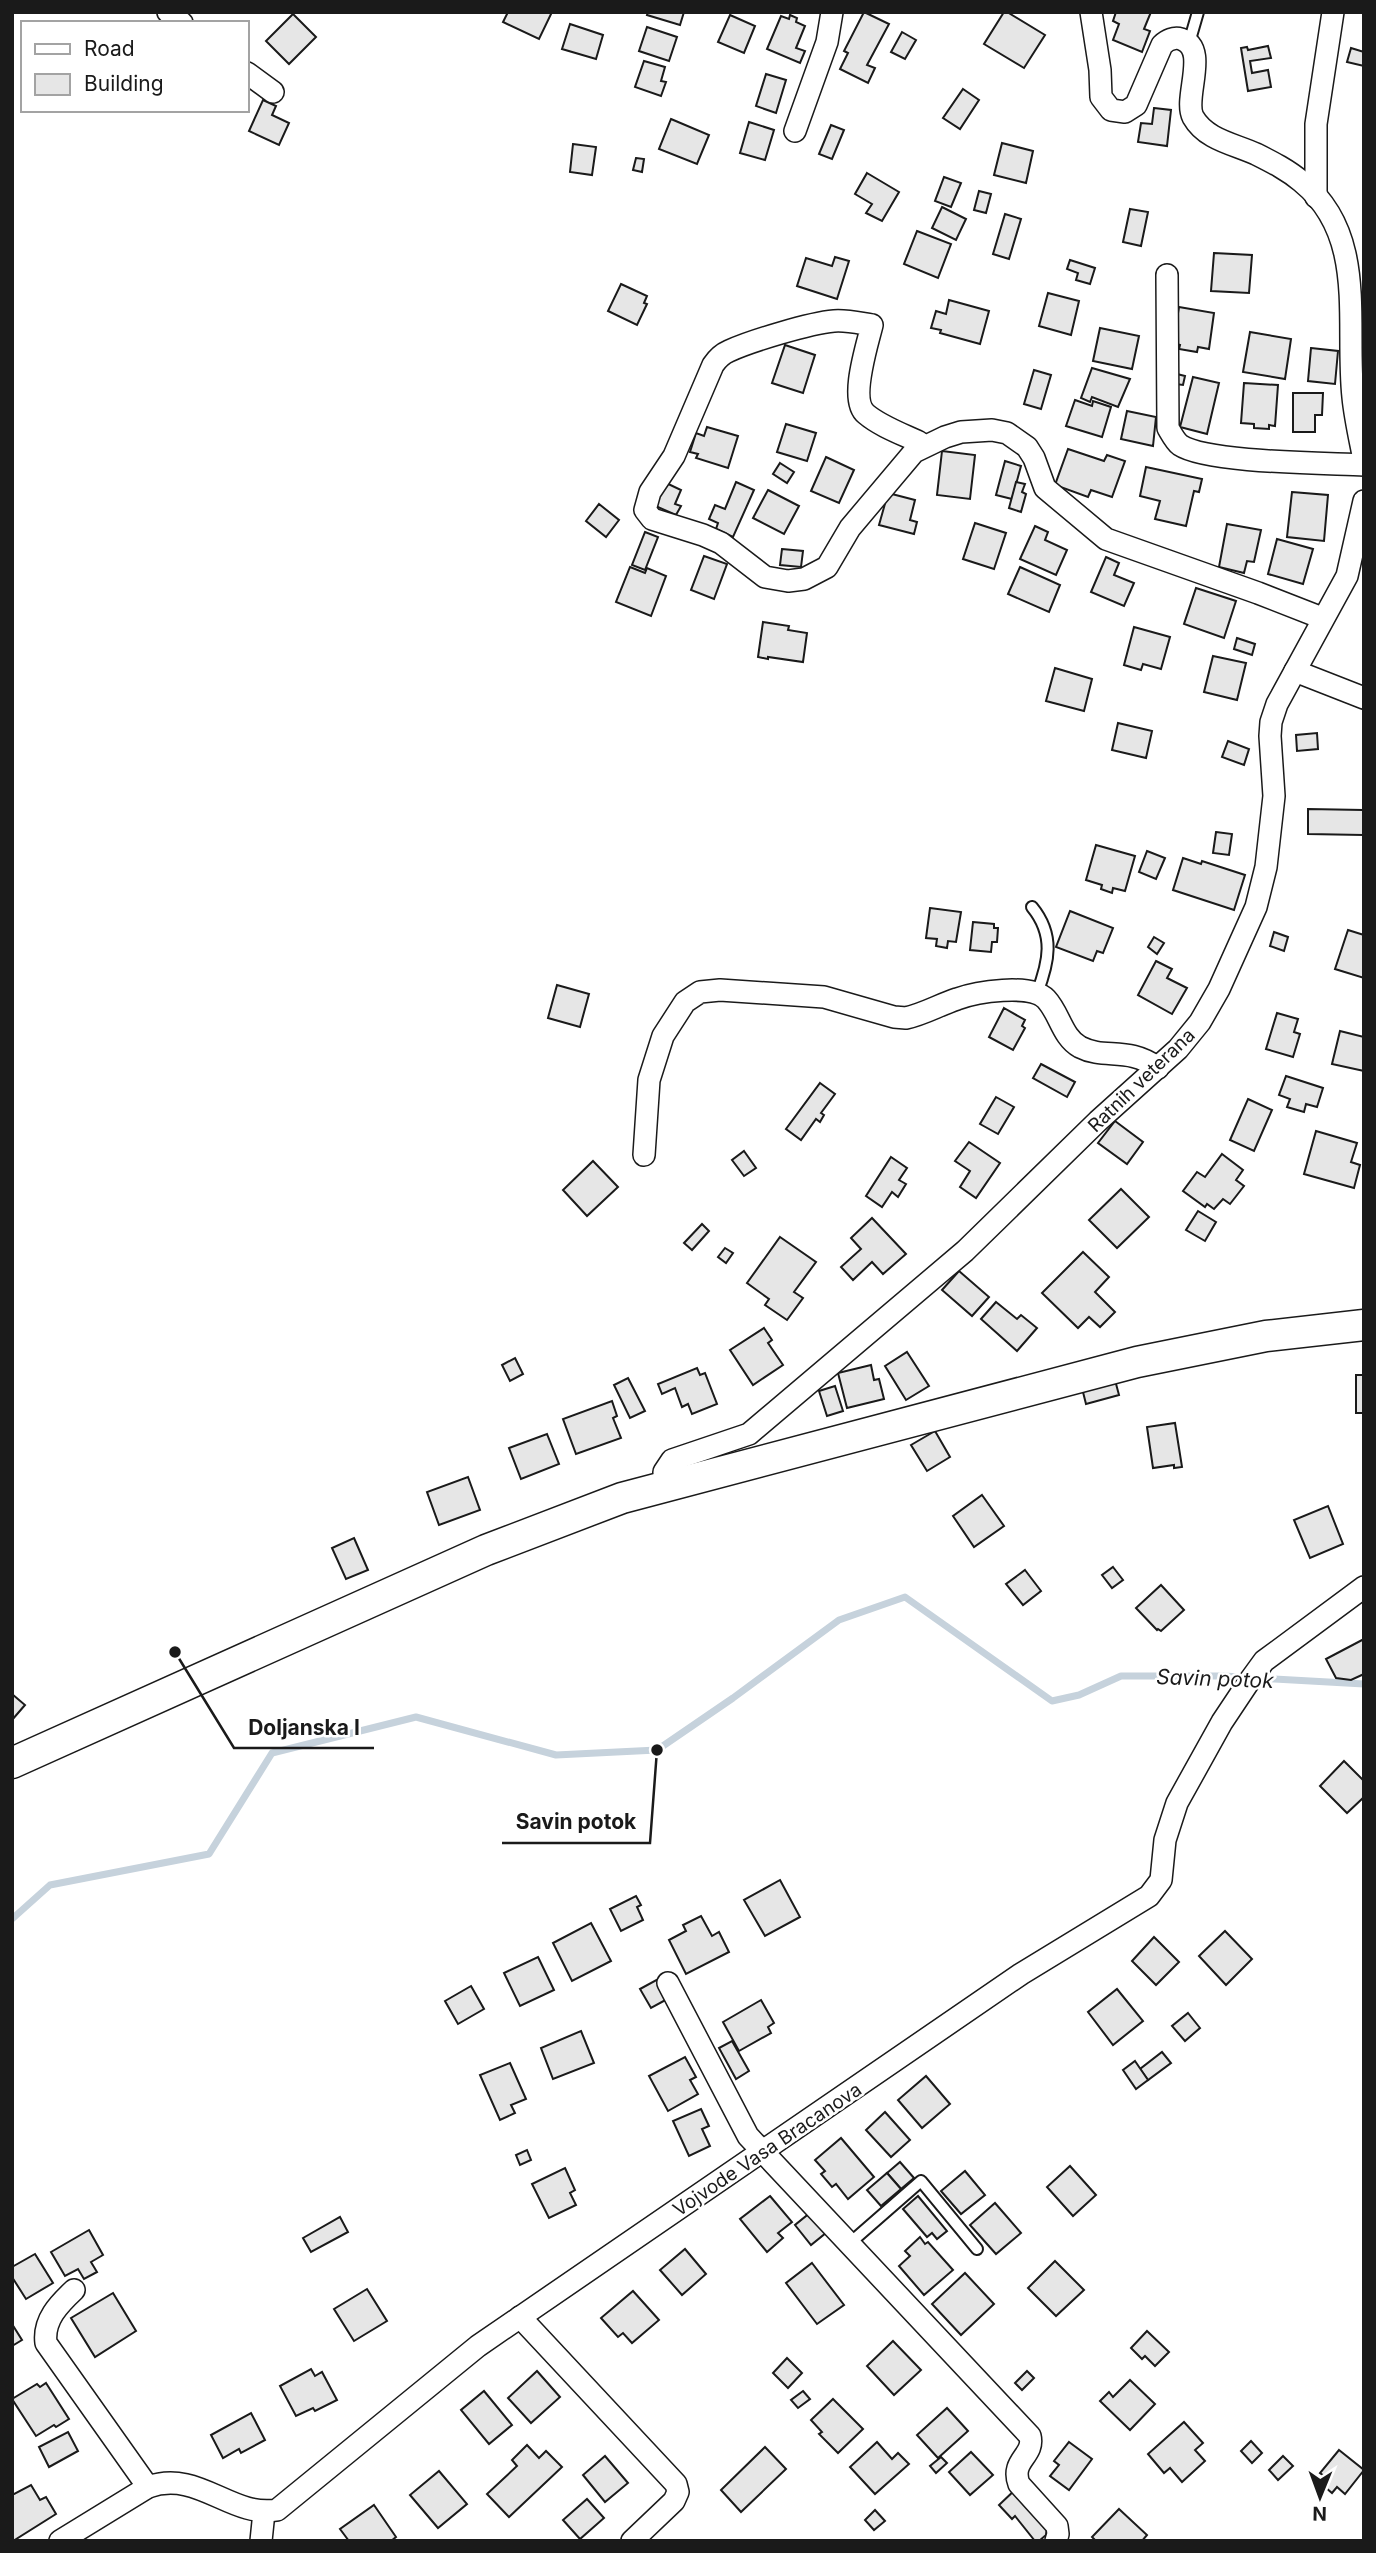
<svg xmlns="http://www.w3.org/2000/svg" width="1376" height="2553" font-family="Inter,sans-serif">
<rect width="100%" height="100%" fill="#fff"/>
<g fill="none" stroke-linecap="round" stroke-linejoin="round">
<path stroke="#c6d2dc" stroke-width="7" d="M12,1919L50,1885L209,1854L272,1753L416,1717L556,1755L657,1750L733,1698L839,1620L905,1597L1052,1701L1079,1695L1121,1676H1223L1364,1684"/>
</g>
<g fill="#e6e6e6" stroke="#1a1a1a" stroke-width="2">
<path d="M508,12H552L539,39L503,22Z"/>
<path d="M648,12H684L680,25L647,15Z"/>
<path d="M864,12L889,24L867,65L875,68L868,83L840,69L848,53L844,51Z"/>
<path d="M1004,12H1007L1045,35L1024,68L984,44Z"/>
<path d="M1116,12H1151L1144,29L1150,31L1142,52L1113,40L1119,24L1113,21Z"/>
<path d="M293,14L316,37L289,64L266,41Z"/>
<path d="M730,15L755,26L744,53L718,42Z"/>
<path d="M790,15L797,18L796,22L805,26L796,48L805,51L800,63L767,49L781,16L789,19Z"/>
<path d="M570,24L603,35L596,59L562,49Z"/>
<path d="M647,27L677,37L669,61L639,51Z"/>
<path d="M902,32L916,40L905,59L891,52Z"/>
<path d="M1268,46L1271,58L1250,61L1252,73L1268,70L1271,87L1248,91L1241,48L1247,47L1248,50Z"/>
<path d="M1351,48L1364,52V66L1347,62Z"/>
<path d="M644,61L665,67L661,81L666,82L661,96L635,87Z"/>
<path d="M766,74L786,80L776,113L756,106Z"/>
<path d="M963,89L979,100L960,129L943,118Z"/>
<path d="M263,100L276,106L272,115L289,123L279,145L249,131Z"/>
<path d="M1154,108L1171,110L1167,146L1138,142L1141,123L1152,124Z"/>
<path d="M671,119L709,135L697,164L659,149Z"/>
<path d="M749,122L774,130L765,160L740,153Z"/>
<path d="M831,125L844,130L832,159L819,154Z"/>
<path d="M1002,143L1033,151L1026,183L994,175Z"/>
<path d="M573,144L596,147L592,175L570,172Z"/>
<path d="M636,158L644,159L642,172L633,170Z"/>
<path d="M867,173L899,192L882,221L866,213L872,204L855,194Z"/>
<path d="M944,177L961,183L951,207L935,201Z"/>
<path d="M979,191L991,194L986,213L974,210Z"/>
<path d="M942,207L966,219L956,240L932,228Z"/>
<path d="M1130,209L1148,212L1141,246L1123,242Z"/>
<path d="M1005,214L1021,219L1009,259L993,254Z"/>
<path d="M917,231L951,244L938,278L904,264Z"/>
<path d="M1214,253L1252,255L1249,293L1211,291Z"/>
<path d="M835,257L849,261L837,299L797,286L806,258L832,266Z"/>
<path d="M1070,260L1095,268L1090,284L1076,280L1078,273L1067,269Z"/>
<path d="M621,284L647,296L644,303L647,304L637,325L608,311Z"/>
<path d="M1048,293L1079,301L1071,335L1039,326Z"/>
<path d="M949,300L989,311L980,344L940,333L941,330L931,328L936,311L946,314Z"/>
<path d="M1179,307L1214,313L1209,349L1198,347L1197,352L1179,349L1180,345L1173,343Z"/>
<path d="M1100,328L1139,336L1132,369L1093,361Z"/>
<path d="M1250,332L1291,339L1285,379L1243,372Z"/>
<path d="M785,345L815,355L803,393L772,383Z"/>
<path d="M1311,348L1338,351L1335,384L1308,381Z"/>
<path d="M1092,368L1130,379L1118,407L1092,397L1090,402L1081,398Z"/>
<path d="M1034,370L1051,375L1041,409L1024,404Z"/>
<path d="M1177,374L1185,376L1183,385L1175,384Z"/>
<path d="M1193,377L1219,383L1207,434L1180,427Z"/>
<path d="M1244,383L1278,385L1275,426L1269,425V429L1254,428V424L1241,423Z"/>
<path d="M1293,393H1323L1322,415H1315V432H1293Z"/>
<path d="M1075,400L1092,406L1093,401L1111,407L1102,437L1066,426Z"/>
<path d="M1127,411L1156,417L1153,446L1121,439Z"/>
<path d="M786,424L816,433L807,461L777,452Z"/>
<path d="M707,427L738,436L728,468L696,458L698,454L690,452L696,433L704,436Z"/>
<path d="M1068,449L1104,461L1107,455L1125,461L1112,497L1091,490L1088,497L1055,485Z"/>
<path d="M942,451L975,455L970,499L937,495Z"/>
<path d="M826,457L854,470L839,503L811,491Z"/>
<path d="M1005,461L1021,466L1012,499L996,495Z"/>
<path d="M780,463L794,472L787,483L773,474Z"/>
<path d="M1146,467L1202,479L1199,492L1194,491L1186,526L1155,519L1160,501L1140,496Z"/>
<path d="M662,481L681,490L675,504L681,506L676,515L651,504Z"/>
<path d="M736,482L754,490L733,537L716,529L718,523L709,519L715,505L725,509Z"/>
<path d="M1016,482L1025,484L1022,492L1026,494L1021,512L1009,508Z"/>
<path d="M768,490L799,506L784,534L753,518Z"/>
<path d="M1292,492L1328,495L1324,541L1287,537Z"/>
<path d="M888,493L915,500L910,520L917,522L914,534L879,525Z"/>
<path d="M599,504L619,520L606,537L586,521Z"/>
<path d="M975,523L1006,533L994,569L963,559Z"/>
<path d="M1227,524L1261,530L1254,562L1247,561L1244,573L1219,567Z"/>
<path d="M1035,526L1048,532L1045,540L1067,550L1056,575L1020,559Z"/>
<path d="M645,532L658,537L645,570L632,565Z"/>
<path d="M1277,539L1313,549L1303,584L1268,574Z"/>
<path d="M782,549L803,551L801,567L780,565Z"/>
<path d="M704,556L727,564L714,599L691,590Z"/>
<path d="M1106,557L1119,563L1114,575L1134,583L1124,606L1091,592Z"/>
<path d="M630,567L645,573L647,568L666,576L651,616L616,602Z"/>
<path d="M1020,567L1060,585L1049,612L1008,594Z"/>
<path d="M1196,588L1236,601L1224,638L1184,624Z"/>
<path d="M763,622L789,626L788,630L807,633L803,662L768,657V659L758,657Z"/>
<path d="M1134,627L1170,637L1161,669L1143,664L1141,670L1124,665Z"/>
<path d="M1237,638L1255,644L1252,655L1234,649Z"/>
<path d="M1213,656L1246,663L1237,700L1204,692Z"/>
<path d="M1055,668L1092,679L1084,711L1046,701Z"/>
<path d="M1118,723L1152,731L1146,758L1112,750Z"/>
<path d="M1317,733L1318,749L1297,751L1296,735Z"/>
<path d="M1228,741L1249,749L1244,765L1222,757Z"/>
<path d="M1308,809L1363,810V835L1308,834Z"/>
<path d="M1216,832L1232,834L1229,855L1213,853Z"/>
<path d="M1096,845L1135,856L1125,891L1113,888L1112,893L1101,889L1102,885L1086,880Z"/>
<path d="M1147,851L1165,858L1156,879L1139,872Z"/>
<path d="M1183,858L1201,864L1202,861L1245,875L1234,910L1173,890Z"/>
<path d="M930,908L961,912L956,942L948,941L947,948L936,946L937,939L926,938Z"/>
<path d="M1070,911L1113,928L1103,953L1097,951L1093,961L1056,947Z"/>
<path d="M973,922L994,924V928H998L997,942H992L991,952L970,950Z"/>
<path d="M1348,930L1364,935V978L1335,969Z"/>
<path d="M1274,932L1288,937L1284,951L1270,946Z"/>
<path d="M1154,937L1164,943L1157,954L1148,947Z"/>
<path d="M1156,961L1172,969L1167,978L1187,988L1172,1014L1138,995Z"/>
<path d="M557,985L589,994L580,1027L548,1018Z"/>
<path d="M1004,1008L1025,1020L1022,1026L1025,1028L1013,1050L989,1037Z"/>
<path d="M1277,1013L1298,1019L1294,1032L1300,1034L1293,1057L1266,1049Z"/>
<path d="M1340,1031L1364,1037V1071L1332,1064Z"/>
<path d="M1041,1064L1075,1082L1067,1097L1033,1078Z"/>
<path d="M1286,1076L1323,1088L1317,1107L1306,1104L1304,1112L1287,1107L1290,1099L1279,1095Z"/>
<path d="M820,1083L835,1094L821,1113L824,1115L820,1122L816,1119L801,1140L786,1129Z"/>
<path d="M996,1097L1014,1107L998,1134L980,1124Z"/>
<path d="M1248,1099L1272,1110L1254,1151L1230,1140Z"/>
<path d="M1115,1121L1143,1142L1127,1164L1098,1143Z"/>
<path d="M1316,1131L1357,1143L1351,1162L1360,1165L1354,1188L1304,1174Z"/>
<path d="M969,1142L1000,1163L976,1198L960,1187L970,1171L955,1161Z"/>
<path d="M744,1151L756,1168L744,1176L732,1160Z"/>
<path d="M1222,1154L1243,1170L1236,1180L1244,1186L1230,1204L1223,1199L1214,1209L1207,1204L1205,1207L1183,1191L1197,1172L1205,1177Z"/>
<path d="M891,1157L907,1168L899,1180L906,1184L898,1197L892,1192L882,1207L866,1196Z"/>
<path d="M593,1161L618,1187L587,1216L563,1190Z"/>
<path d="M1121,1189L1149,1217L1117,1248L1089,1220Z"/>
<path d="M1198,1211L1216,1222L1205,1241L1186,1230Z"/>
<path d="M872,1218L906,1254L883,1274L872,1262L853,1280L841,1267L861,1249L851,1238Z"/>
<path d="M702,1224L709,1231L692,1250L684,1243Z"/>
<path d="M780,1237L816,1262L794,1292L803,1298L787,1320L765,1305L769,1299L747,1283Z"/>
<path d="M725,1248L733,1253L726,1263L718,1257Z"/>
<path d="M1083,1252L1109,1277L1095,1292L1115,1312L1100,1327L1089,1317L1078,1328L1042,1293Z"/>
<path d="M959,1271L989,1297L972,1316L942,1290Z"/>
<path d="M996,1302L1017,1319L1021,1315L1037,1328L1017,1351L981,1319Z"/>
<path d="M764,1328L772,1340L768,1343L783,1365L753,1385L730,1350Z"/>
<path d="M907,1352L929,1386L906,1400L885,1366Z"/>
<path d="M515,1358L523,1374L510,1381L502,1365Z"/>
<path d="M871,1365L874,1380L879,1379L884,1399L847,1408L838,1373Z"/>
<path d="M697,1368L700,1375L705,1373L717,1404L692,1414L688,1404L682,1407L675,1388L662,1394L658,1384Z"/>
<rect x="1356" y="1375" width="8" height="38"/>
<path d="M628,1378L645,1411L630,1418L614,1385Z"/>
<path d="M1115,1380L1119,1395L1086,1404L1082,1388Z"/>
<path d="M835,1386L843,1411L827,1416L819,1391Z"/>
<path d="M612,1401L617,1416L613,1418L621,1438L576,1454L563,1419Z"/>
<path d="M1175,1423L1182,1467L1174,1468V1465L1153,1468L1147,1427Z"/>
<path d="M935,1431L950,1457L927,1471L911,1445Z"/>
<path d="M547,1434L559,1464L521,1479L509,1448Z"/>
<path d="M468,1477L480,1510L439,1525L427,1492Z"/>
<path d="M982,1495L1004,1526L974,1547L953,1516Z"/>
<path d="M1328,1506L1343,1544L1310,1558L1294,1520Z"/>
<path d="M354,1538L368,1570L346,1579L332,1548Z"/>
<path d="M1113,1567L1123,1580L1112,1588L1102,1575Z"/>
<path d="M1025,1570L1041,1591L1023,1605L1006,1584Z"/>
<path d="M1161,1585L1184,1610L1161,1631L1158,1629L1157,1630L1136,1608Z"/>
<path d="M1364,1639V1674L1351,1680L1336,1678L1326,1659Z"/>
<path d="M12,1694L25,1705L12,1720Z"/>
<path d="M1344,1761L1364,1781V1797L1347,1813L1320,1786Z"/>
<path d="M780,1880L800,1917L765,1936L744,1900Z"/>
<path d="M636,1896L641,1905L637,1907L643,1920L621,1931L610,1909Z"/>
<path d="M701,1916L712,1936L719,1932L729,1952L686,1974L669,1940L686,1931L683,1925Z"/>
<path d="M591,1923L611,1961L572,1981L553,1943Z"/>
<path d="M1225,1931L1252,1959L1226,1985L1199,1956Z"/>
<path d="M1154,1937L1179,1962L1156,1985L1132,1961Z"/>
<path d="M538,1957L554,1990L520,2006L504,1973Z"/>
<path d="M660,1978L671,1997L651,2008L640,1989Z"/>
<path d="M471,1986L484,2009L458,2024L445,2001Z"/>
<path d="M1117,1989L1143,2021L1113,2045L1088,2012Z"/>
<path d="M761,2000L774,2023L768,2027L771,2033L739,2051L723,2022Z"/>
<path d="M1188,2013L1200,2028L1185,2041L1172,2026Z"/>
<path d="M581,2031L594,2063L553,2079L541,2048Z"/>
<path d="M732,2041L749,2071L736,2079L719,2048Z"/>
<path d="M1162,2052L1171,2063L1148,2080L1140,2069Z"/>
<path d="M685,2057L696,2077L690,2080L698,2094L668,2111L649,2076Z"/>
<path d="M1135,2061L1148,2080L1136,2089L1123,2070Z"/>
<path d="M510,2063L526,2099L511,2105L515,2113L500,2120L480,2075Z"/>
<path d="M926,2076L950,2104L922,2128L898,2100Z"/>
<path d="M701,2109L709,2126L702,2129L710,2146L689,2156L673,2121Z"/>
<path d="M885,2112L910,2140L891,2157L866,2130Z"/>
<path d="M841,2138L874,2177L848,2199L836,2184L832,2187L821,2174L825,2171L815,2160Z"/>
<path d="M527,2150L531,2160L520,2165L516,2155Z"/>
<path d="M900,2162L914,2178L901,2189L887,2173Z"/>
<path d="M1070,2166L1096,2195L1073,2216L1047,2187Z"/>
<path d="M565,2168L575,2190L570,2193L576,2205L549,2218L532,2184Z"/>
<path d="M965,2171L985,2195L961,2214L941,2191Z"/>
<path d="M887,2173L901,2189L881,2206L867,2190Z"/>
<path d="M770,2196L792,2222L778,2233L783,2238L767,2252L740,2219Z"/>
<path d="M918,2196L947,2231L937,2239L932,2233L927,2237L903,2209Z"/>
<path d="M995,2203L1021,2233L996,2254L970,2225Z"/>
<path d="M816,2208L832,2228L811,2245L795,2225Z"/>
<path d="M340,2217L348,2232L311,2252L303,2238Z"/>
<path d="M89,2230L103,2255L91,2262L97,2272L84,2279L78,2269L65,2276L51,2252Z"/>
<path d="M920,2237L925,2244L928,2242L953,2270L924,2295L899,2266L910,2256L905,2251Z"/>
<path d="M685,2249L706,2274L682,2295L660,2270Z"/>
<path d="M35,2254L53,2283L26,2299L12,2277V2267Z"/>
<path d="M1055,2261L1084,2290L1056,2316L1028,2288Z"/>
<path d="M812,2263L844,2305L817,2324L786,2283Z"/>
<path d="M965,2273L994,2304L961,2335L932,2304Z"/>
<path d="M367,2289L387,2321L354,2341L334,2309Z"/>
<path d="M633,2291L659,2320L632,2343L623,2333L618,2337L601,2318Z"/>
<path d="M113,2293L136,2331L95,2357L71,2318Z"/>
<path d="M12,2324L22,2340L12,2346Z"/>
<path d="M1147,2331L1169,2352L1155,2366L1145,2356L1142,2359L1131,2348Z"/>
<path d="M893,2341L921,2370L894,2395L867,2366Z"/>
<path d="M787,2358L802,2373L788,2388L773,2373Z"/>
<path d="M311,2369L315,2376L322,2372L337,2400L315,2411L313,2408L296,2416L280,2386Z"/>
<path d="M537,2371L560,2397L531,2423L508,2398Z"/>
<path d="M1027,2371L1034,2378L1022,2390L1015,2383Z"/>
<path d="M1130,2380L1155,2404L1130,2430L1100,2401L1109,2392L1113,2397Z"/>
<path d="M46,2383L69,2419L56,2427L54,2425L36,2436L12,2399L37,2384L40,2387Z"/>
<path d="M484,2391L512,2425L489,2444L461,2410Z"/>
<path d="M803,2391L810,2399L798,2408L791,2400Z"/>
<path d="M833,2399L863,2429L838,2453L819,2434L822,2432L811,2420Z"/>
<path d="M947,2408L968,2431L938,2458L917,2435Z"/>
<path d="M251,2413L265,2440L241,2453L239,2449L223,2458L211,2435Z"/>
<path d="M1184,2422L1203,2443L1195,2450L1205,2461L1182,2482L1170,2468L1164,2473L1148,2454Z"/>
<path d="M68,2432L78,2451L49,2467L39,2447Z"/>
<path d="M1251,2441L1262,2453L1252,2463L1241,2451Z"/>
<path d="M877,2442L892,2459L898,2453L909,2464L875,2494L850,2467Z"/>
<path d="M1069,2442L1092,2459L1069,2490L1050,2476L1059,2465L1054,2461Z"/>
<path d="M527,2445L539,2458L546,2451L562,2467L509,2517L487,2494L517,2466L512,2460Z"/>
<path d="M765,2447L786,2469L741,2512L721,2490Z"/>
<path d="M1339,2450L1364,2470L1345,2494L1337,2487L1332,2493L1319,2482L1324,2476L1320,2473Z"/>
<path d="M971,2452L993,2475L970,2495L949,2472Z"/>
<path d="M605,2456L628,2483L605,2502L583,2475Z"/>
<path d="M1283,2456L1293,2466L1278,2480L1269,2470Z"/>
<path d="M941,2457L947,2463L936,2473L930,2466Z"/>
<path d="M439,2471L467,2504L438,2528L410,2495Z"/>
<path d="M31,2485L40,2500L46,2497L56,2514L13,2541L12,2495Z"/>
<path d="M1017,2488L1048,2520L1046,2535L1039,2541H1035L1015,2516L1012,2519L999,2505Z"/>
<path d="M587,2499L604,2518L580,2539L563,2520Z"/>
<path d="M374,2505L396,2537L391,2541H349L340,2529Z"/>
<path d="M1119,2509L1147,2535L1142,2541H1096L1092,2537Z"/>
<path d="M875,2510L885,2521L874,2530L865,2520Z"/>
</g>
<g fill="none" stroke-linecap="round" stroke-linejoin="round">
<g stroke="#1a1a1a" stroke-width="14">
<g id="lane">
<path d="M1189,43L1198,12"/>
<path d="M1032,907C1055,935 1049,962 1037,993"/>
<path d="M850,2243L921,2181L977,2249"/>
</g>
</g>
<g stroke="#1a1a1a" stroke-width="24">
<g id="street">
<path d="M168,12L182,23"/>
<path d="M1091,12L1100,70L1101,97L1111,110L1125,112L1136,105L1162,45C1167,40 1174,37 1181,39C1210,48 1183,98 1193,117C1206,140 1234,144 1256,154C1272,162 1288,170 1302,182C1368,236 1345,323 1353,397C1355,418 1360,439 1364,460"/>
<path d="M247,73L273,92"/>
<path d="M795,131L827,42L832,12"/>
<path d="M1316,197V124L1333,12"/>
<path d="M1167,275L1168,428C1171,433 1175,441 1180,445C1207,463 1326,463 1364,465"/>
<path d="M922,447L919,442C902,434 880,426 866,414C849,400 867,346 872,325C859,323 847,320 834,321C810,323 751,341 729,351C722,354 717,359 713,365L674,456L650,492L645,510L652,519L703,535L721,543L765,577L788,581L804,579L827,567L850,528L914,452L945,437L961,432L992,430L1007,433L1027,447L1034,458L1045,488L1106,539L1258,593L1322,618"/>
<path d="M1295,671L1364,698"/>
<path d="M644,1155L649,1080L663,1036L685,1002L700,992L720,990L824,997L894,1017L906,1018C924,1014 939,1005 957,999C976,992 1030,983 1046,999C1060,1014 1062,1037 1080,1047C1105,1060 1128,1046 1158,1068"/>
<path d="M665,1486L664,1472L672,1460L749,1434L965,1251L1098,1121L1178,1049L1200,1022L1219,989L1256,907L1266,867L1274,796L1270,736L1271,722L1277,704L1347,576L1364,501"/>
<path d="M668,1983L748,2136L1030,2436C1035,2456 1010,2460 1019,2484L1057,2526L1058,2534L1056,2541"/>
<path d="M74,2290C59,2304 43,2320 46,2343L148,2487"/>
<path d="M520,2317L676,2484L678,2492L674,2501L632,2541"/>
<path d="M60,2541L148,2487C198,2469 231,2518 277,2510L478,2346L1021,1974L1149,1896L1161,1880L1165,1840L1177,1803L1222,1722L1248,1683L1264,1661L1364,1587"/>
<path d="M261,2541L264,2512"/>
</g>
</g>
<g stroke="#1a1a1a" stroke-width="33">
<path id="secondary" d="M12,1763L486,1550L622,1498L1137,1362L1266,1336L1364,1325"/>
</g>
<use href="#lane" stroke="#fff" stroke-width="10"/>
<use href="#street" stroke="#fff" stroke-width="21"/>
<use href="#secondary" stroke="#fff" stroke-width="30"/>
</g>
<g text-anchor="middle" stroke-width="5" stroke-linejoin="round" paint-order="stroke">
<g font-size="19" fill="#1a1a1a" stroke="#fff">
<text transform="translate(1141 1080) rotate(-44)" y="7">Ratnih veterana</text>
<text transform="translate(767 2149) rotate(-34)" y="7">Vojvode Vasa Bracanova</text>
</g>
<g font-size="21" font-style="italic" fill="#1a1a1a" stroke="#fff">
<text transform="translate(1215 1679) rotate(2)" y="7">Savin potok</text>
</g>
</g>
<path fill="none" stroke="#1a1a1a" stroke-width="2.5" d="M175 1652L234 1748H374M657 1750L650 1843H502"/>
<g fill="#1a1a1a" stroke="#fff" stroke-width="2.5">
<circle cx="175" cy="1652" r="7"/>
<circle cx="657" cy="1750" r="7"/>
</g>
<g font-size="21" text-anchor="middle" font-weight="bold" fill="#1a1a1a" stroke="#fff" stroke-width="5" stroke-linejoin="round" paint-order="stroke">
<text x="304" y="1735">Doljanska I</text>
<text x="576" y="1829">Savin potok</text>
</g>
<rect width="1376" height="2553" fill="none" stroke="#1a1a1a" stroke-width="28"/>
<rect x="21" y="21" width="228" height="91" fill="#ffffff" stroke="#a3a3a3" stroke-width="2"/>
<rect x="35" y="44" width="35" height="10" fill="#ffffff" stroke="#a3a3a3" stroke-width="2"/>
<text x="84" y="56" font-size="21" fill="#1a1a1a">Road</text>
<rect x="35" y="74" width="35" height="21" fill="#e6e6e6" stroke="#a3a3a3" stroke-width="2"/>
<text x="84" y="91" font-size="21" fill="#1a1a1a">Building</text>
<g transform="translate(1320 2497) rotate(181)" stroke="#ffffff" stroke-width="5" paint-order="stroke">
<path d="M0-5L12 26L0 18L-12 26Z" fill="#1a1a1a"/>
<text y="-10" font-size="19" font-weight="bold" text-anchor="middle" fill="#1a1a1a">N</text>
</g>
</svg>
